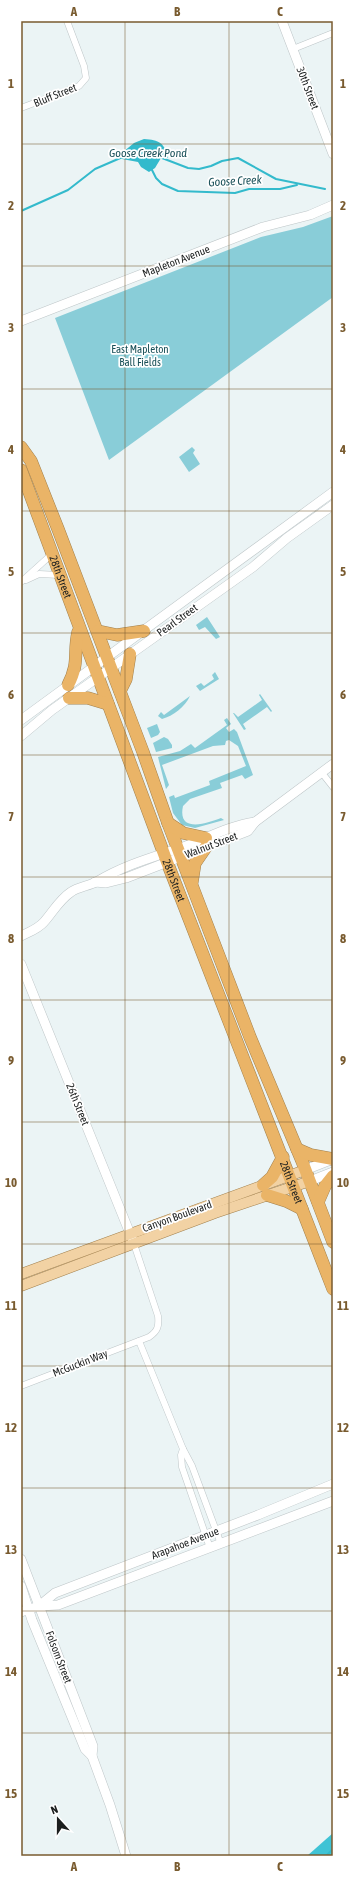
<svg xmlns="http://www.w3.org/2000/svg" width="354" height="1877" font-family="'Asap Condensed',sans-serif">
<rect width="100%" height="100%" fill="#ebf4f5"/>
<g fill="#89cdd8">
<path d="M333,216V297L109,460L55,318L261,237L303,227Z"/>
<path d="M192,447L195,450L193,453L200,464L189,472L179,457Z"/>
<path d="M207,617L220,637L216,639L205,627L199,630L196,625Z"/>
<path d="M215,672L219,679L200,691L196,686L201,683L204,686L214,679L212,675Z"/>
<path d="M260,694L272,711L271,712L267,707L243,724L246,729L244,730L233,713H234L238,717L262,700L259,695Z"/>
<path d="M190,696C185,707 173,716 162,719L158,716L161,712L164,715Z"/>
<path d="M227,718L231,724L226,728L229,732L234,729L237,732L253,775L245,779L242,775L220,783L222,788L190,799L183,806C177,834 208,823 221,818L224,820L195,828L182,825L173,813L169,797L174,795L175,798L210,785L209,781L246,766L238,746L229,740L226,741L225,745L213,746L162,765L169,785L166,789L158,757L180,751L191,744L195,748L227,725L224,720Z"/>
<path d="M157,724L160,732L158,735L151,738L147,728Z"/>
<path d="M164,737L168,739L172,745V748L156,752L153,743Z"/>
</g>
<path fill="#3fc3d5" d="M333,1833V1856H307Z"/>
<path fill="#33bacc" d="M144,139C159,140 165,143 168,158H161L155,168L149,172L141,167L138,162L122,159L123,152L134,143Z"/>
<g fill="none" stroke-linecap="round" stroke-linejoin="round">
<g stroke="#33bacc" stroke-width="2">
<path d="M162,158L188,168L199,169L211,166L222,161L238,158L276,179L325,189"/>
<path d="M151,168L156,178L162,184L178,191L235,193L249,189H280L297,185"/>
<path d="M21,211L68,190L95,169L125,156"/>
<path d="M326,1856L333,1849"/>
</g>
<g stroke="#bec6c8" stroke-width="7">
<g id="street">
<path d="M293,49L333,33"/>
<path d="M21,108L79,86L86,78L84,66L67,21"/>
<path d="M26,580L39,574L59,575"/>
<path d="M21,582L52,554"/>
<path d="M322,773L333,787"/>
<path d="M139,1341L183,1449L192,1466L221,1544"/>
<path d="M21,1386L149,1337C158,1331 159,1326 158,1316L134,1244"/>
<path d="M183,1449L181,1455L182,1467L210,1548"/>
</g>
</g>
<g stroke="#bec6c8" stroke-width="10">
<g id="secondary">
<path d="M282,21L333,154"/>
<path d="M21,321L263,227L310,215L333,205"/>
<path d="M21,720L333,492"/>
<path d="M21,736L52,710L253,567L287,538L333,505"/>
<path d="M95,882L106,883L126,878L248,831L255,822L333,764"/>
<path d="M21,936C29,932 38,929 44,922C53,912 59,900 71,892C78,887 88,886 96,882C126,864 154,857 186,846C209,837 232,825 255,822"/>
<path d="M21,964L133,1241"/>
<path d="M305,1170L333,1159"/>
<path d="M310,1181L333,1172"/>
<path d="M21,1559L93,1746L92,1756"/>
<path d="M21,1586L32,1620L85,1749L92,1756L110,1805L126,1856"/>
<path d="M39,1606L55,1593L258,1515L333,1484"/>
<path d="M21,1612L39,1606L58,1605L333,1501"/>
</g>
</g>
<g stroke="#a2804d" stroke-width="11">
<g id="primary">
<path d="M21,1274L305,1170"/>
<path d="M21,1286L215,1213L310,1181"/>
</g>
</g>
<g stroke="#a2804d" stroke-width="13">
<g id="highway">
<path d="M21,447L31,461L58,529L143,752L168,823L250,1037L302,1161L333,1242"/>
<path id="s1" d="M21,470L167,862L333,1289"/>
<path d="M98,631L117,635L144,631"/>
<path d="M68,685C80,662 73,653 78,632"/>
<path d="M120,691L126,679L130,654"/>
<path d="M69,698H88L108,704"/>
<path d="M168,823L183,833L206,838"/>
<path d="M192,882L195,863L206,847"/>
<path d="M297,1149L311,1155L333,1159"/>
<path d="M263,1185L272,1177L283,1157"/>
<path d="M267,1195L286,1201L302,1209"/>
<path d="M318,1202L325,1186L333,1176"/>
</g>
</g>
<use href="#street" stroke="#fff" stroke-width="6"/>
<use href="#secondary" stroke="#fff" stroke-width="9"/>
<use href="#primary" stroke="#f2d2a4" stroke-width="10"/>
<use href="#highway" stroke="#eab467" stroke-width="12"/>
</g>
<path fill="none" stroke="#795b2f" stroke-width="1" stroke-opacity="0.55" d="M125,21V1856M229,21V1856M21,144H333M21,266H333M21,389H333M21,511H333M21,633H333M21,755H333M21,877H333M21,1000H333M21,1122H333M21,1244H333M21,1366H333M21,1488H333M21,1611H333M21,1733H333"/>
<g text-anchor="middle" stroke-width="3.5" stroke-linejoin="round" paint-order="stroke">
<g font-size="11" fill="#1b1e1e" stroke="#fff">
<text transform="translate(308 88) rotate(69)" y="4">30th Street</text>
<text transform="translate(55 95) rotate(-22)" y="4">Bluff Street</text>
<text transform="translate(176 261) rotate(-21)" y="4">Mapleton Avenue</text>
<text dy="4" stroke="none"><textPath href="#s1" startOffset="114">28th Street</textPath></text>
<text transform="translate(177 620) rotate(-36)" y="4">Pearl Street</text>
<text transform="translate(211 845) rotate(-21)" y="4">Walnut Street</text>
<text dy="4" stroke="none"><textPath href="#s1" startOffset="438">28th Street</textPath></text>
<text transform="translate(78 1104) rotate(68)" y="4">26th Street</text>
<text dy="4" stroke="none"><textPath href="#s1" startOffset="762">28th Street</textPath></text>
<text transform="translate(177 1216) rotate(-20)" y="4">Canyon Boulevard</text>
<text transform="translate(80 1363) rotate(-21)" y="4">McGuckin Way</text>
<text transform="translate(185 1543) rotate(-21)" y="4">Arapahoe Avenue</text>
<text transform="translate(59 1657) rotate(69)" y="4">Folsom Street</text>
</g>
<g font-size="11" fill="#195058" stroke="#fff">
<text x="140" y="353">East Mapleton<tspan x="140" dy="13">Ball Fields</tspan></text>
</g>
<g font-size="12" font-style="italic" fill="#1d535b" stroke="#fff">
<text x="148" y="157">Goose Creek Pond</text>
<text transform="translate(235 181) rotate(-3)" y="4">Goose Creek</text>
</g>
</g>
<rect width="354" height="1877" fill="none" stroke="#ffffff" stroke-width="44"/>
<g transform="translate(58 1819) rotate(339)" stroke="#ffffff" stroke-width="3" paint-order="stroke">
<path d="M0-3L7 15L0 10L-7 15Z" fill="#1b1e1e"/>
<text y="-6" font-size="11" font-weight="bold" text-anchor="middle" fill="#1b1e1e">N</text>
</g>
<rect x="22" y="22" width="310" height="1833" fill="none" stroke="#795b2f" stroke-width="1.5"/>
<g font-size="13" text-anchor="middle" font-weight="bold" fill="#795b2f">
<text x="74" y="16">A</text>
<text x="177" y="16">B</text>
<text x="280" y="16">C</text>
<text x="11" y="88">1</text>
<text x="343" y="88">1</text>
<text x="11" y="210">2</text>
<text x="343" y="210">2</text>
<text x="11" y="332">3</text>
<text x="343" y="332">3</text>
<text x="11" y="454">4</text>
<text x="343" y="454">4</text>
<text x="11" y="576">5</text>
<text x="343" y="576">5</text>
<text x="11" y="699">6</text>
<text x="343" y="699">6</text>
<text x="11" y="821">7</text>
<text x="343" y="821">7</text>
<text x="11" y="943">8</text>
<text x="343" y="943">8</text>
<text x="11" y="1065">9</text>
<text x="343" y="1065">9</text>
<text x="11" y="1187">10</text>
<text x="343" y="1187">10</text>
<text x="11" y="1310">11</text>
<text x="343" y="1310">11</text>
<text x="11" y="1432">12</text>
<text x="343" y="1432">12</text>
<text x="11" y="1554">13</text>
<text x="343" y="1554">13</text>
<text x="11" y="1676">14</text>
<text x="343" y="1676">14</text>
<text x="11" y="1798">15</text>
<text x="343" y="1798">15</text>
<text x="74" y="1871">A</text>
<text x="177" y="1871">B</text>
<text x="280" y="1871">C</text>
</g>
</svg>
